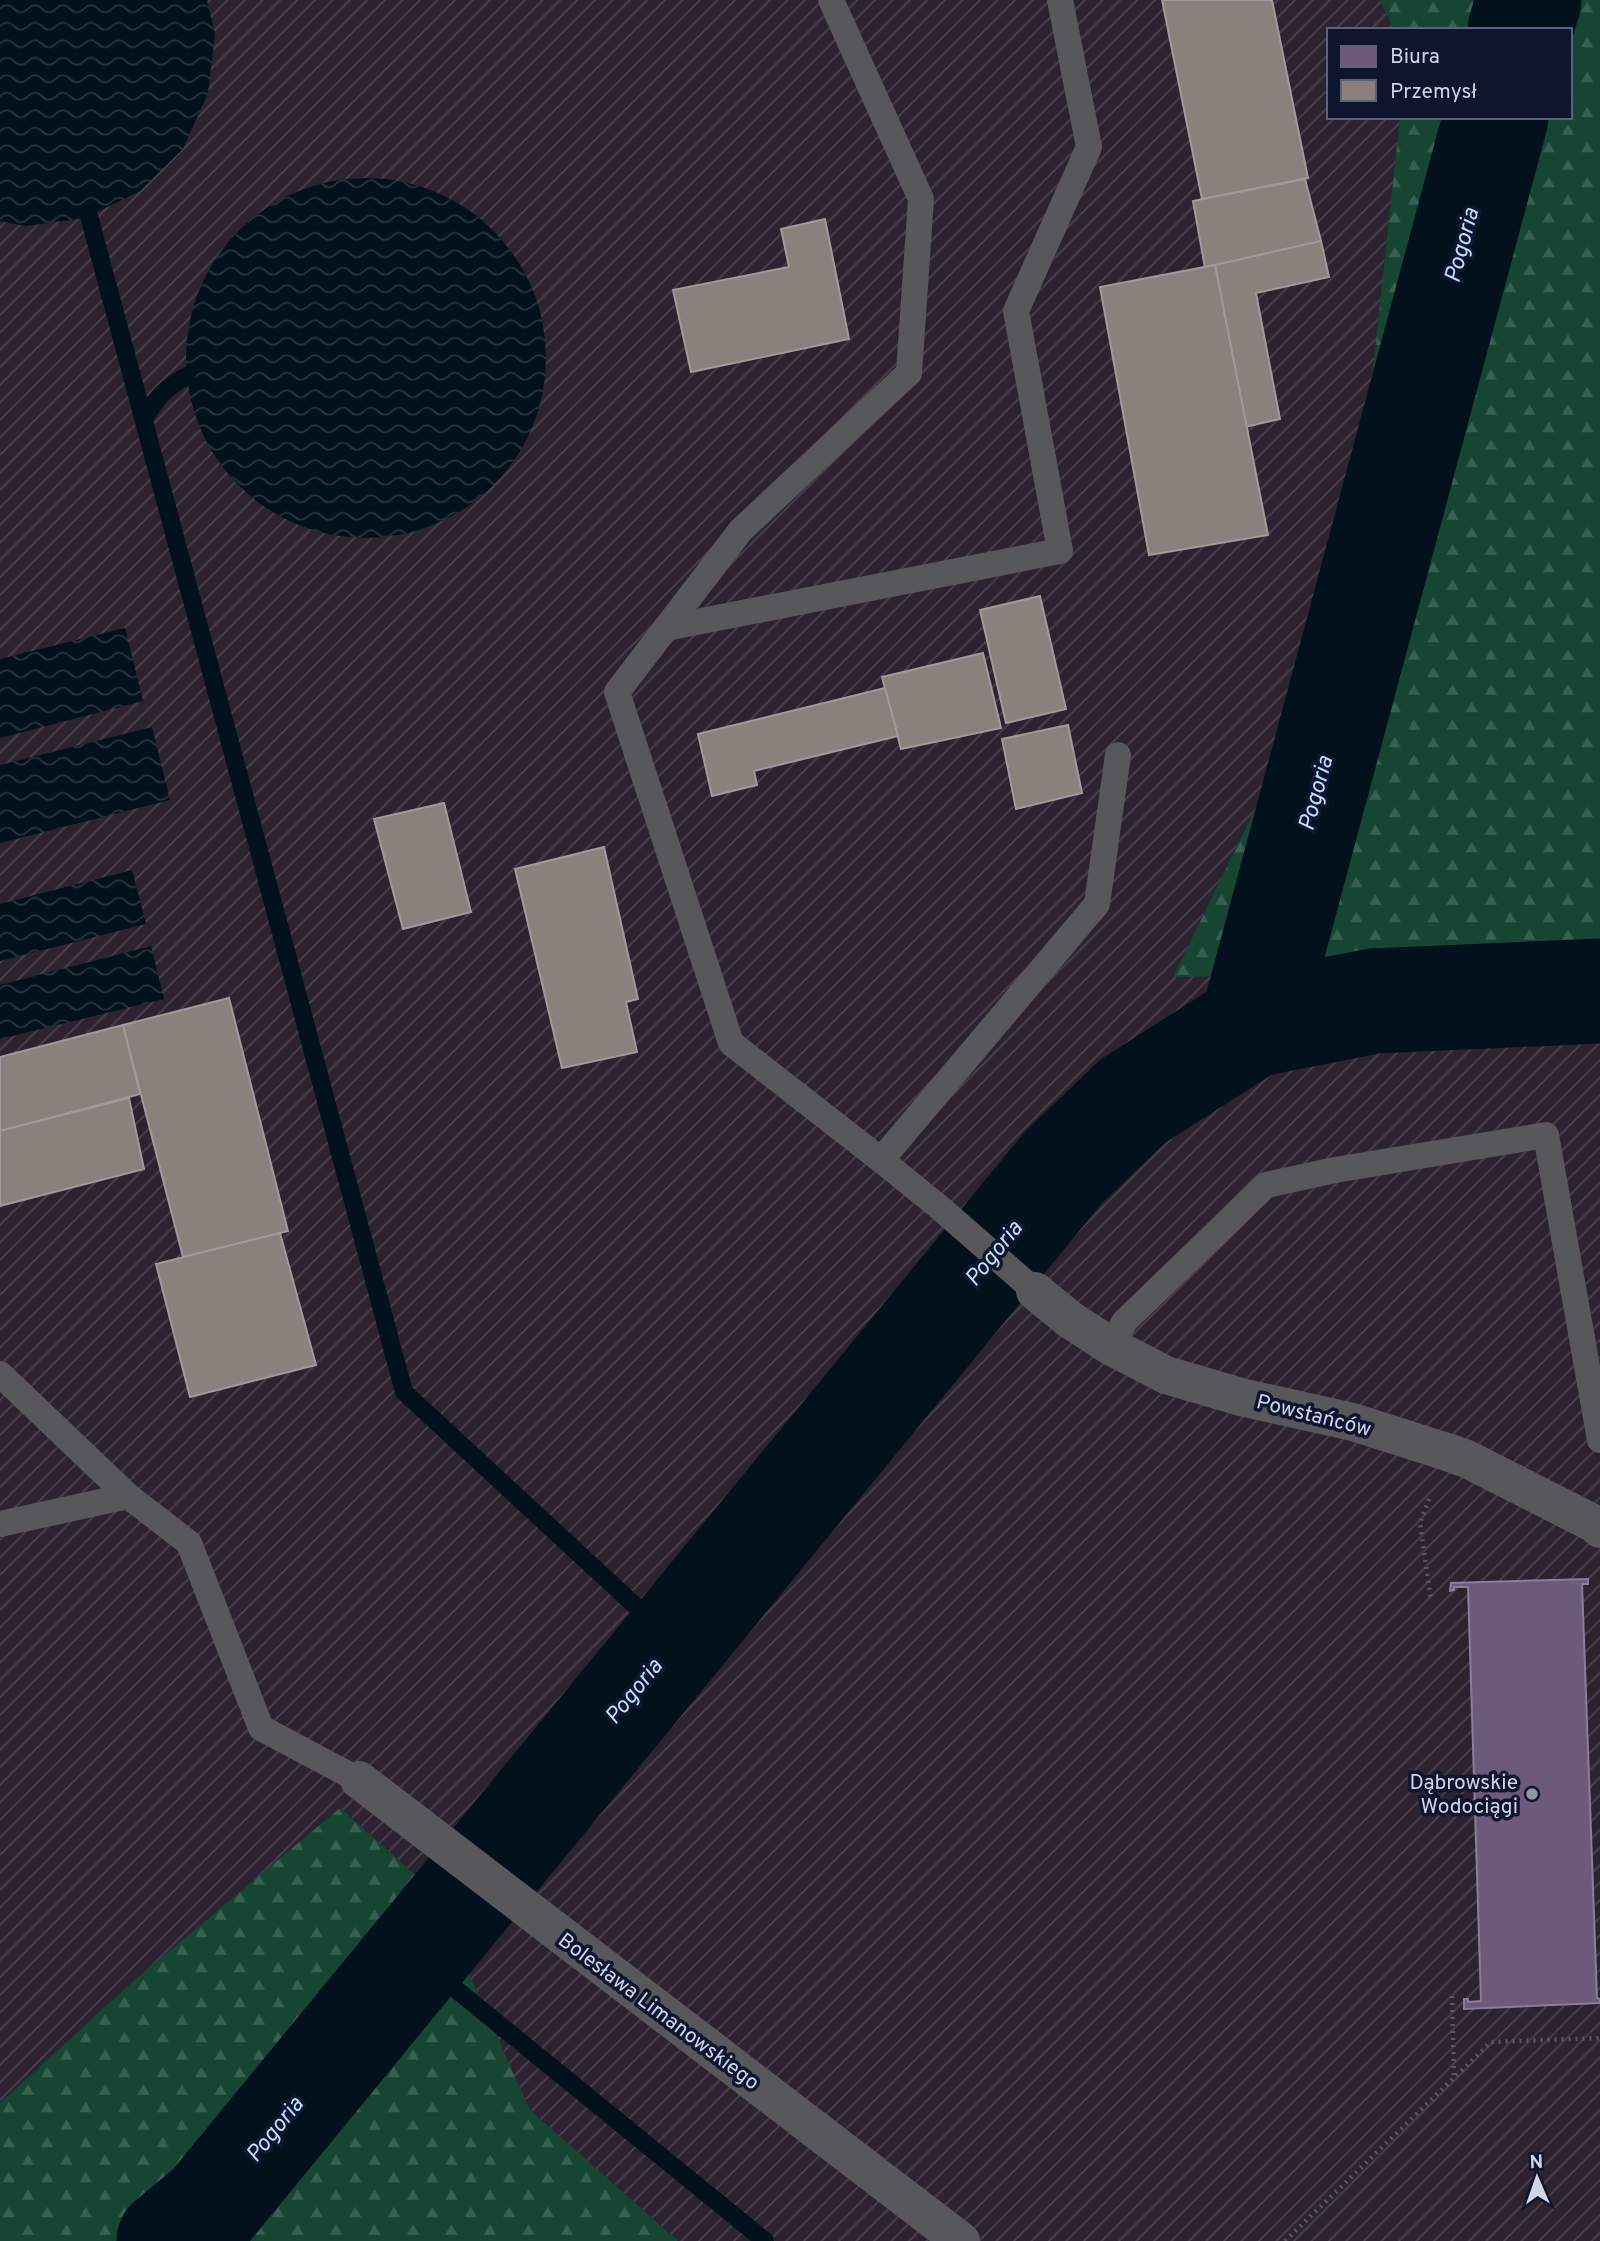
<svg xmlns="http://www.w3.org/2000/svg" width="1600" height="2241" font-family="Overpass,sans-serif">
<defs>
<pattern id="industrial-furrows" width="10" height="10" patternUnits="userSpaceOnUse" patternTransform="scale(1.75)"><rect width="10" height="10" fill="#2d2330"/><path d="M-1 1l2-2M0 10L10 0M9 11l2-2" fill="none" stroke="#4a424e"/></pattern>
<pattern id="forest-firs" width="22" height="20" patternUnits="userSpaceOnUse" patternTransform="scale(1.75)"><rect width="22" height="20" fill="#164632"/><path d="M5 1l3.5 6h-7zM16 11l3.5 6h-7z" fill="#376050"/></pattern>
<pattern id="water-waves" width="16" height="10" patternUnits="userSpaceOnUse" patternTransform="scale(1.75)"><rect width="16" height="10" fill="#03111c"/><path d="M0 5q4-4 8 0t8 0" fill="none" stroke="#27333d"/></pattern>
</defs>
<rect width="100%" height="100%" fill="#1f2330"/>
<path fill="url(#industrial-furrows)" d="M0,0H1380L1394,30H1329V117H1400L1365,444L1302,713L1173,976L1600,968V2241H678L530,2110L431,1889L340,1808L130,1984L0,2102Z"/>
<g fill="url(#forest-firs)">
<path d="M1380,0H1600V968L1173,977L1302,713L1365,444L1400,117H1570V30H1394Z"/>
<path d="M340,1808L431,1889L530,2110L678,2241H0V2103L130,1984Z"/>
</g>
<g fill="url(#water-waves)">
<path d="M0,0H207L215,34L208,93L183,149L140,191L85,218L26,226L0,221Z"/>
<circle cx="366" cy="358" r="180"/>
<path d="M125,628L143,701L0,738V659Z"/>
<path d="M152,727L170,800L0,843V765Z"/>
<path d="M132,870L146,924L0,961V904Z"/>
<path d="M151,946L164,999L0,1039V985Z"/>
</g>
<path fill="#6d597a" stroke="#8a7e9a" stroke-width="2" d="M1588,1579V1584H1582L1597,1998L1600,1999V2003L1464,2009V1999H1468V2002L1481,2001L1468,1587H1454V1590L1450,1591L1451,1583Z"/>
<g fill="#8a817c" stroke="#9f9a9c" stroke-width="2">
<path d="M1162,0H1272L1308,178L1202,199Z"/>
<path d="M1305,179L1321,241L1205,268L1193,201Z"/>
<path d="M825,219L849,339L691,372L673,290L789,267L781,229Z"/>
<path d="M1321,241L1329,277L1256,293L1280,419L1245,427L1215,265Z"/>
<path d="M1215,265L1268,535L1149,555L1100,287Z"/>
<path d="M1040,596L1066,709L1006,723L980,610Z"/>
<path d="M983,653L1001,728L901,749L882,677Z"/>
<path d="M885,688L898,736L754,771L757,785L712,796L698,734Z"/>
<path d="M1068,725L1082,793L1016,809L1002,739Z"/>
<path d="M444,803L471,912L403,929L374,819Z"/>
<path d="M604,847L638,999L626,1002L637,1052L562,1068L515,869Z"/>
<path d="M229,998L288,1231L183,1257L123,1025Z"/>
<path d="M123,1025L140,1094L0,1131V1057Z"/>
<path d="M129,1098L144,1169L0,1206V1131Z"/>
<path d="M280,1233L316,1365L190,1397L156,1264Z"/>
</g>
<g fill="none" stroke-linecap="round" stroke-linejoin="round">
<g stroke="#03111c" stroke-width="18">
<path d="M89,216L404,1392L642,1612L668,1648"/>
<path d="M145,418C156,398 166,387 187,376"/>
<path d="M415,1956L765,2241"/>
</g>
<g stroke="#03111c" stroke-width="105">
<path d="M1520,30L1529,0"/>
<path d="M1252,1025L1374,1001L1600,991"/>
<path d="M169,2241L210,2207L1063,1168L1133,1101L1252,1025L1496,117"/>
</g>
<g stroke="#595960" stroke-width="4.5" stroke-dasharray="2 5" stroke-linecap="butt">
<path d="M1429,1499L1420,1523L1431,1600"/>
<path d="M1452,1996L1454,2076"/>
<path d="M1285,2241L1491,2042L1600,2038"/>
</g>
<g stroke="#57575c" stroke-width="26">
<path d="M831,0L921,199L909,373L741,530L617,692L731,1043L881,1160"/>
<path d="M666,628L1060,551L1016,311L1089,147L1060,0"/>
<path d="M1035,1291L939,1207L881,1160L1097,904L1118,755"/>
<path d="M1112,1347L1124,1322L1266,1185L1335,1170L1546,1135L1600,1440"/>
<path d="M0,1374L128,1496L189,1543L261,1728L359,1780"/>
<path d="M0,1524L128,1496"/>
</g>
<g stroke="#57575c" stroke-width="38">
<path d="M1035,1291L1069,1319L1112,1347L1166,1375L1241,1397L1353,1422L1447,1452L1467,1459L1595,1524L1600,1529"/>
<path d="M359,1780L961,2241"/>
</g>
</g>
<circle fill="#9197a6" stroke="#0f152e" stroke-width="2.5" cx="1532" cy="1794" r="7"/>
<g text-anchor="middle" stroke-width="7" stroke-linejoin="round" paint-order="stroke">
<g font-size="21" fill="#cfd5e6" stroke="#0f152e">
<text transform="translate(1314 1415) rotate(14)" y="7">Powstańców</text>
<text transform="translate(659 2011) rotate(37)" y="7">Bolesława Limanowskiego</text>
</g>
<g font-size="21" fill="#cfd5e6" stroke="#0f152e" text-anchor="end">
<text x="1518" y="1789">Dąbrowskie<tspan x="1518" dy="24">Wodociągi</tspan></text>
</g>
<g font-size="23" font-style="italic" fill="#bde2f8" stroke="#0f152e">
<text transform="translate(1461 245) rotate(-75)" y="8">Pogoria</text>
<text transform="translate(1315 793) rotate(-75)" y="8">Pogoria</text>
<text transform="translate(993 1253) rotate(-51)" y="8">Pogoria</text>
<text transform="translate(633 1691) rotate(-51)" y="8">Pogoria</text>
<text transform="translate(274 2129) rotate(-51)" y="8">Pogoria</text>
</g>
</g>
<rect x="1327" y="28" width="245" height="91" fill="#0f152e" stroke="#5c6278" stroke-width="2"/>
<rect x="1341" y="46" width="35" height="21" fill="#6d597a" stroke="#5c6278" stroke-width="2"/>
<text x="1390" y="63" font-size="21" fill="#cfd5e6">Biura</text>
<rect x="1341" y="80" width="35" height="21" fill="#8a817c" stroke="#5c6278" stroke-width="2"/>
<text x="1390" y="98" font-size="21" fill="#cfd5e6">Przemysł</text>
<g transform="translate(1537 2178) rotate(358)" stroke="#0f152e" stroke-width="5" paint-order="stroke">
<path d="M0-5L12 26L0 18L-12 26Z" fill="#cfd5e6"/>
<text y="-10" font-size="19" font-weight="bold" text-anchor="middle" fill="#cfd5e6">N</text>
</g>
</svg>
